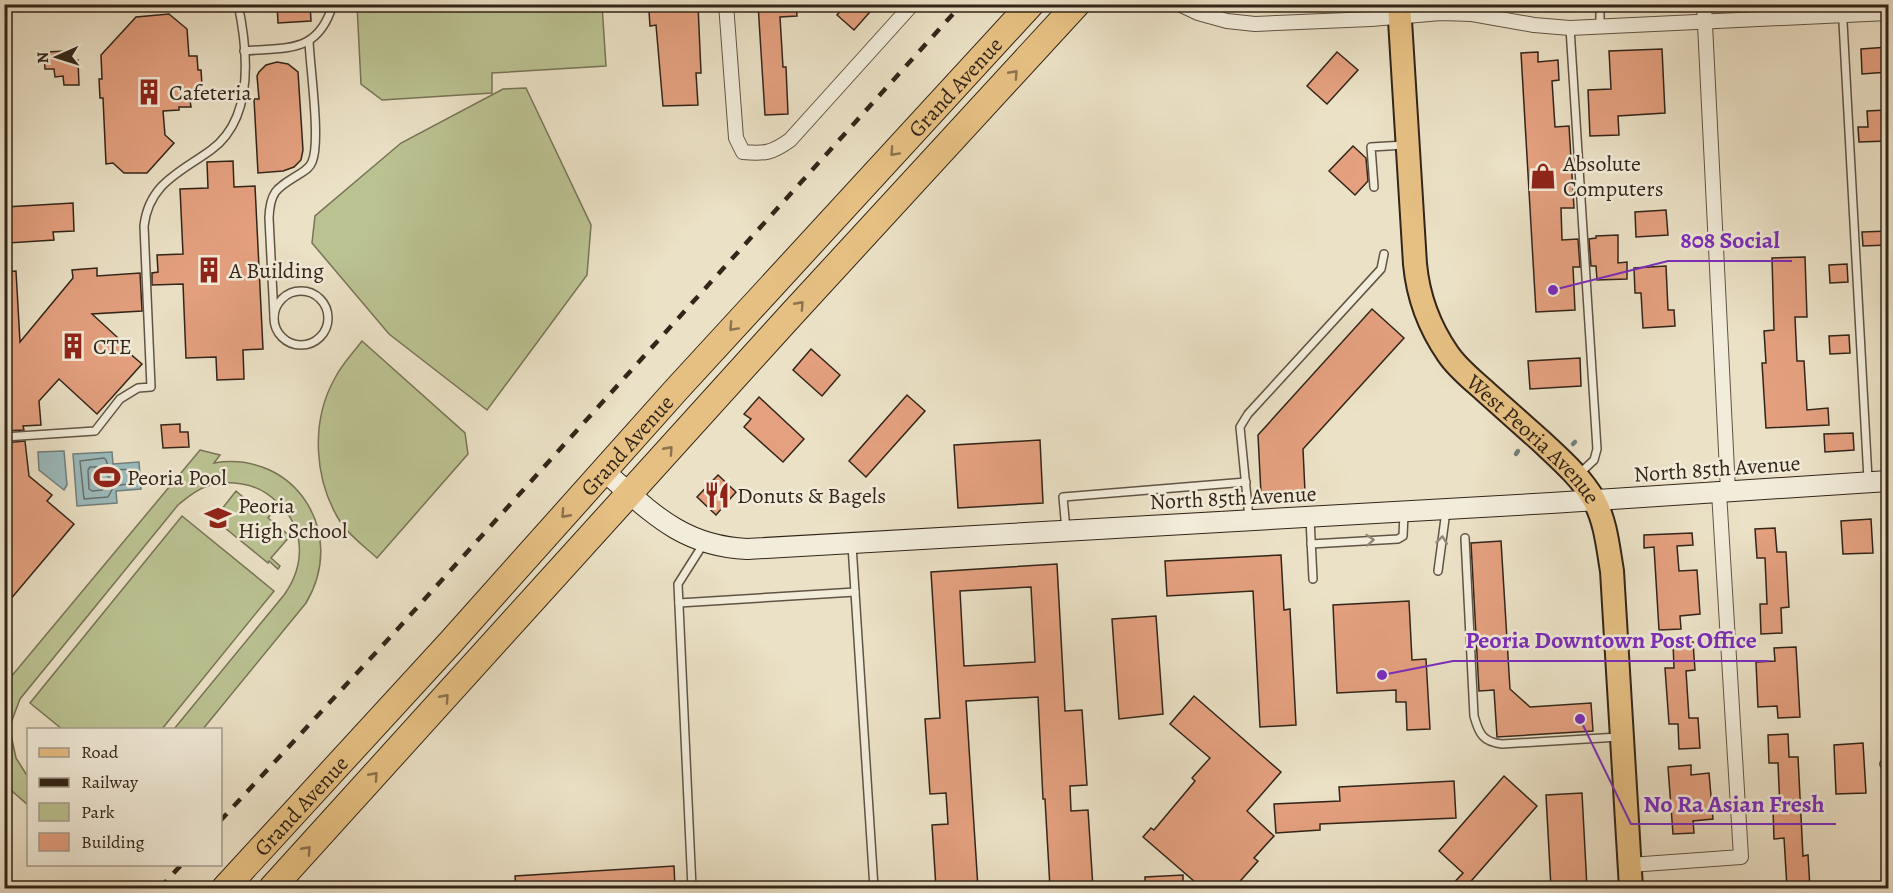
<svg xmlns="http://www.w3.org/2000/svg" width="1893" height="893" font-family="Alegreya,serif">
<rect width="100%" height="100%" fill="#ebe1c6"/>
<filter id="stains"><feTurbulence type="fractalNoise" baseFrequency=".00333" numOctaves="4"/><feColorMatrix values="0 0 0 0 .2 0 0 0 0 .09 0 0 0 0 .02 0 0 0 .5 -.17"/></filter>
<radialGradient id="worn" r=".72"><stop offset=".6" stop-color="#630" stop-opacity="0"/><stop offset="1" stop-color="#630" stop-opacity=".3"/></radialGradient>
<g fill="#bbc292" stroke="#777456" stroke-width="1.5">
<path d="M486,4L602,5L606,66L492,73V93L382,100L361,84L357,5Z"/>
<path d="M526,88L591,225L587,275L487,410L389,334L312,243L315,216L401,143L503,89Z"/>
<path d="M362,341L465,433L468,454L377,558C365,547 351,537 341,523C314,481 310,422 335,378C342,364 353,353 362,341Z"/>
<path d="M200,450L220,455L214,463C295,450 348,533 306,603L203,729H174L284,595C305,566 306,529 278,503C268,493 256,486 242,484C229,482 217,482 205,487C194,491 187,498 178,505L20,699L11,723V735L16,758L28,777V805L12,791L5,776V684Z"/>
<path d="M236,491L258,510L266,501L275,509L268,518L290,536L271,558L280,566L278,569L269,561L268,563L214,519Z"/>
<path d="M182,516L274,591L162,729H62L30,703Z"/>
</g>
<g fill="#9bbbbe" stroke="#717f7c" stroke-width="1.5">
<path d="M64,451L67,485L64,490L39,470L38,452Z"/>
<path d="M112,452L113,464L139,462L141,489L116,491L117,503L77,506L73,454Z"/>
</g>
<g fill="none" stroke-linecap="round" stroke-linejoin="round">
<g stroke="#67706c" stroke-width="1.5">
<path d="M104,458L106,460C109,474 122,468 133,470L134,483L114,486L108,497L84,499L80,461Z"/>
<path d="M90,467H99L109,477V480L102,490L92,491L89,489L88,470Z"/>
</g>
<g stroke="#717f7c" stroke-width="4.5">
<path d="M1573,444L1575,442"/>
<path d="M1516,454L1518,451"/>
</g>
</g>
<g fill="#e4a07f" stroke="#332519" stroke-width="1.5" fill-rule="evenodd">
<path d="M277,4H310L311,21L278,23Z"/>
<path d="M657,4L698,5L701,73H696L698,105L663,106L656,25L650,26L649,11L657,10Z"/>
<path d="M758,4H796L797,16L780,17L783,67H786L788,114L765,115Z"/>
<path d="M846,4H877L854,30L837,15Z"/>
<path d="M169,14L187,29L189,56H197L198,70H201L202,86H197L198,100H190L191,107H179V110L163,111L165,135L174,143L147,173H124L113,163L106,164L103,98H100L99,79H102L101,55L136,17Z"/>
<path d="M1888,47V72L1862,74L1861,49Z"/>
<path d="M1662,49L1665,113L1618,116L1619,135L1590,136L1588,90L1611,89L1609,51Z"/>
<path d="M69,51L70,60H78L79,85H64L63,76L55,77L54,69H45L44,52Z"/>
<path d="M1337,52L1358,70L1327,104L1307,86Z"/>
<path d="M1538,52V62L1558,60L1559,80L1552,81L1555,127L1569,126L1574,208H1561L1562,240L1578,239L1580,267H1573L1575,310L1536,312L1521,53Z"/>
<path d="M277,62L288,64L298,72L303,150L301,160L294,167L283,171L258,173L254,99H259L257,76L259,72L266,65Z"/>
<path d="M1886,110L1888,141L1859,142L1858,127H1868L1867,111Z"/>
<path d="M1353,146L1366,158L1368,181L1355,195L1329,171Z"/>
<path d="M233,161L234,187L255,186L263,349L243,350L244,379L217,380L216,357L186,358L183,284L152,285V273L158,272L157,255L183,254L180,189L208,188L207,162Z"/>
<path d="M73,203L74,231L53,232L54,240L8,243L5,207Z"/>
<path d="M1666,210L1668,235L1636,237L1635,212Z"/>
<path d="M1888,231V245L1863,246L1862,232Z"/>
<path d="M1618,235V263L1627,262V279L1597,280L1596,266H1591L1589,239L1596,238V236Z"/>
<path d="M1805,257L1807,317H1795L1797,361H1804L1807,410L1828,408L1829,425L1766,428L1762,363H1766L1764,331L1774,330L1772,258Z"/>
<path d="M1847,264L1848,282L1830,283L1829,265Z"/>
<path d="M1666,266L1668,310H1674L1675,326L1643,328L1641,293H1635L1634,268Z"/>
<path d="M97,268V276L140,273L142,311L92,314L129,348L127,351L142,364L97,414L59,379L39,401L41,425L23,426L24,430L4,431V272L16,271L20,342L73,278L72,270Z"/>
<path d="M1372,309L1404,338L1303,449L1305,492L1261,494L1258,435Z"/>
<path d="M1849,335L1850,353L1830,354L1829,336Z"/>
<path d="M811,349L840,375L822,396L793,370Z"/>
<path d="M1580,358L1581,386L1530,389L1528,361Z"/>
<path d="M907,395L925,411L866,477L849,461Z"/>
<path d="M759,397L804,439L783,462L744,427L751,419L744,414Z"/>
<path d="M180,424V432H188L189,447L163,448L161,425Z"/>
<path d="M1853,433L1854,450L1825,452L1824,434Z"/>
<path d="M1040,440L1043,503L958,508L954,445Z"/>
<path d="M25,441L29,476L52,495L47,501L74,524L4,607V443Z"/>
<path d="M718,475L736,492L716,515L697,497Z"/>
<path d="M1871,519L1873,553L1843,554L1841,521Z"/>
<path d="M1775,528L1777,552H1786L1789,607L1781,608L1782,633L1761,634L1760,604H1767L1765,558H1757L1755,529Z"/>
<path d="M1692,533L1693,545L1677,546L1679,571L1697,570L1700,614L1680,616L1681,629L1659,630L1654,547L1644,548V535Z"/>
<path d="M1501,541L1510,689L1530,707L1591,703L1593,731L1497,737L1494,690L1479,691L1471,543Z"/>
<path d="M1281,555L1284,610L1290,609L1296,725L1260,727L1253,591L1167,596L1165,561Z"/>
<path d="M1057,564L1065,711L1082,710L1087,785L1070,786L1071,811L1088,810L1093,888H1050L1045,799H1043L1038,697L966,701L978,888H936L932,825L948,824L946,793L930,794L925,719L940,718L931,572ZM1031,587L1035,662L964,666L960,591Z"/>
<path d="M1409,601L1412,660L1426,659L1430,729L1407,730L1406,702H1396V690L1337,693L1333,605Z"/>
<path d="M1156,616L1163,714L1119,719L1112,619Z"/>
<path d="M1693,642L1695,670L1686,671L1689,718H1698L1700,748L1679,749L1678,724H1669L1665,668H1674L1673,643Z"/>
<path d="M1796,647L1800,717L1778,718L1777,706L1758,707L1756,662L1775,661L1774,648Z"/>
<path d="M1194,696L1281,772L1247,811L1274,836L1254,858L1258,861L1234,888H1202L1143,837L1151,828L1154,830L1195,781L1192,778L1210,758L1170,724Z"/>
<path d="M1788,734L1789,757H1798L1803,856L1808,855L1810,888H1787L1784,838L1774,839L1773,809H1780L1778,763H1769L1768,735Z"/>
<path d="M1863,743L1866,793L1836,794L1834,745Z"/>
<path d="M1691,765V775L1709,773L1713,819L1693,821L1694,833L1673,834L1668,767Z"/>
<path d="M1504,776L1537,806L1465,888H1449L1463,873L1439,851Z"/>
<path d="M1454,781L1456,818L1320,824V830L1276,833L1274,804L1340,801L1339,787Z"/>
<path d="M1582,793L1587,888H1551L1546,795Z"/>
<path d="M674,866L675,888H516L515,876Z"/>
<path d="M1183,875V888H1145V877Z"/>
</g>
<g fill="none" stroke-linecap="round" stroke-linejoin="round">
<g stroke="#615444" stroke-width="10">
<g id="lane">
<path d="M1600,4V27"/>
<path d="M1842,4L1868,479"/>
<path d="M1570,28L1597,449L1594,460L1579,474"/>
<path d="M244,51C288,47 318,54 333,4"/>
<path d="M1374,187L1371,147L1405,145"/>
<circle cx="301" cy="318" r="27"/>
<path d="M274,316L269,218C270,191 277,188 298,175C304,171 309,169 312,162C321,142 310,67 309,41"/>
<path d="M4,437L95,431L120,399L138,388L151,387L144,226C149,183 181,172 211,150C255,118 248,51 238,4"/>
<path d="M1249,518L1240,427L1248,414L1381,269L1384,254"/>
<path d="M1310,519L1313,579"/>
<path d="M1066,530L1063,497L1246,482"/>
<path d="M1465,538L1474,716C1479,734 1483,742 1502,744L1619,737"/>
<path d="M1311,544L1398,539L1403,536L1404,514"/>
<path d="M852,545L874,888"/>
<path d="M1438,571L1446,511"/>
<path d="M679,603L855,592"/>
<path d="M1884,764H1888"/>
<path d="M692,888L678,584L704,543"/>
</g>
</g>
<g stroke="#615444" stroke-width="16">
<g id="street">
<path d="M726,4L736,138L743,152C765,154 772,153 790,140L909,8L910,4"/>
<path d="M1179,4L1198,13L1227,21L1255,24L1371,19L1441,13L1472,14L1534,25L1570,28L1888,13"/>
<path d="M1704,4L1728,491"/>
<path d="M1630,865L1741,857L1719,492"/>
</g>
</g>
<g stroke="#332519" stroke-width="22">
<path id="secondary" d="M604,471C650,511 681,546 747,549L1551,503L1888,481"/>
</g>
<g stroke="#332519" stroke-width="26">
<g id="primary">
<path id="s1" d="M1399,4L1415,264C1418,296 1430,328 1448,354C1458,369 1474,381 1487,393C1505,409 1524,426 1542,442C1560,459 1582,478 1594,500C1606,522 1608,548 1612,571L1631,888"/>
</g>
</g>
<g stroke="#332519" stroke-width="28">
<g id="highway">
<path id="s2" d="M225,888L450,643L676,390L1031,4"/>
<path d="M272,888L790,316L1077,4"/>
</g>
</g>
<use href="#lane" stroke="#f2ecda" stroke-width="7"/>
<use href="#street" stroke="#f2ecda" stroke-width="14"/>
<use href="#secondary" stroke="#f2ecda" stroke-width="20"/>
<use href="#primary" stroke="#e6c083" stroke-width="22"/>
<use href="#highway" stroke="#e6c083" stroke-width="26"/>
<g stroke="#332519" stroke-width="4.5" stroke-dasharray="10 10" stroke-linecap="butt">
<path d="M220,821L394,633L962,4"/>
<path d="M160,888L182,864"/>
</g>
</g>
<defs><path id="oneway-chevron" d="M-2-3.5L2.5 0L-2 3.5" fill="none" stroke-width="1.6" stroke-linecap="round" stroke-linejoin="round" transform="scale(1.5)"/></defs>
<g stroke="#8c724e">
<use href="#oneway-chevron" transform="translate(1014 74) rotate(-48)"/>
<use href="#oneway-chevron" transform="translate(894 152) rotate(133)"/>
<use href="#oneway-chevron" transform="translate(800 305) rotate(-48)"/>
<use href="#oneway-chevron" transform="translate(733 327) rotate(133)"/>
<use href="#oneway-chevron" transform="translate(669 450) rotate(-48)"/>
<use href="#oneway-chevron" transform="translate(565 514) rotate(132)"/>
<use href="#oneway-chevron" transform="translate(445 698) rotate(-48)"/>
<use href="#oneway-chevron" transform="translate(374 776) rotate(-48)"/>
<use href="#oneway-chevron" transform="translate(307 850) rotate(-48)"/>
</g>
<g stroke="#92887a">
<use href="#oneway-chevron" transform="translate(1370 540) rotate(-4)"/>
<use href="#oneway-chevron" transform="translate(1442 540) rotate(-83)"/>
</g>
<defs>
<g id="building-bare" transform="scale(2.07)"><path d="M-4-6H4V6H1V3H-1V6H-4ZM-2.5-4.3h1.7v1.8h-1.7ZM.8-4.3h1.7v1.8H.8ZM-2.5-1h1.7V.8h-1.7ZM.8-1h1.7V.8H.8Z" fill="#8f2418" stroke="#f2ecda" stroke-width="2.5" paint-order="stroke"/></g>
<g id="shop-bare" transform="scale(2.07)"><path d="M-5-2.5h2.3a2.7 3.5 0 0 1 5.4 0H5L5.5 6h-11ZM-1.5-2.5h3a1.5 2.3 0 0 0-3 0Z" fill="#8f2418" stroke="#f2ecda" stroke-width="2.5" paint-order="stroke"/></g>
<g id="stadium-bare" transform="scale(2.07)"><path d="M0-5a6.5 5 0 1 0 0 10a6.5 5 0 1 0 0-10ZM-3.5-1.8h7v3.6h-7Z" fill="#8f2418" stroke="#f2ecda" stroke-width="2.5" paint-order="stroke"/></g>
<g id="restaurant-bare" transform="scale(2.07)"><path d="M-5-6h1v4h1v-4h1v4h1v-4h1v5L-1.5 .5V6h-2V.5L-5-1ZM5-6V6H3V1.5H1.5Q1.5-4 5-6Z" fill="#8f2418" stroke="#f2ecda" stroke-width="2.5" paint-order="stroke"/></g>
<g id="school-bare" transform="scale(2.07)"><path d="M0-5L7-2L0 1L-7-2ZM-4 1L0 2.5L4 1V4Q0 6-4 4Z" fill="#8f2418" stroke="#f2ecda" stroke-width="2.5" paint-order="stroke"/></g>
</defs>
<g fill-rule="evenodd">
<use href="#building-bare" x="149" y="92"/>
<use href="#shop-bare" x="1543" y="176"/>
<use href="#building-bare" x="209" y="270"/>
<use href="#building-bare" x="73" y="346"/>
<use href="#stadium-bare" x="107" y="477"/>
<use href="#restaurant-bare" x="717" y="495"/>
<use href="#school-bare" x="218" y="518"/>
</g>
<g text-anchor="middle" stroke-width="5" stroke-linejoin="round" paint-order="stroke">
<g font-size="22" fill="#332519" stroke="#f2ecda">
<text dy="8" stroke="none"><textPath href="#s2" startOffset="1084">Grand Avenue</textPath></text>
<text dy="8" stroke="none"><textPath href="#s1" startOffset="478">West Peoria Avenue</textPath></text>
<text dy="8" stroke="none"><textPath href="#s2" startOffset="598">Grand Avenue</textPath></text>
<text transform="translate(1717 468) rotate(-4)" y="8">North 85th Avenue</text>
<text transform="translate(1233 497) rotate(-3)" y="8">North 85th Avenue</text>
<text dy="8" stroke="none"><textPath href="#s2" startOffset="112">Grand Avenue</textPath></text>
</g>
<g font-size="22" fill="#332519" stroke="#f2ecda" text-anchor="start">
<text x="169" y="100">Cafeteria</text>
<text x="1563" y="171">Absolute<tspan x="1563" dy="25">Computers</tspan></text>
<text x="229" y="278">A Building</text>
<text x="93" y="354">CTE</text>
<text x="127" y="485">Peoria Pool</text>
<text x="737" y="503">Donuts &amp; Bagels</text>
<text x="238" y="513">Peoria<tspan x="238" dy="25">High School</tspan></text>
</g>
</g>
<path fill="none" stroke="#7b2cbf" stroke-width="2" d="M1553 290L1668 261H1792M1382 675L1453 661H1769M1580 719L1631 824H1836"/>
<g fill="#7b2cbf" stroke="#f2ecda" stroke-width="2">
<circle cx="1553" cy="290" r="6"/>
<circle cx="1382" cy="675" r="6"/>
<circle cx="1580" cy="719" r="6"/>
</g>
<g font-size="24" text-anchor="middle" font-weight="bold" fill="#7b2cbf" stroke="#f2ecda" stroke-width="5" stroke-linejoin="round" paint-order="stroke">
<text x="1730" y="248">808 Social</text>
<text x="1611" y="648">Peoria Downtown Post Office</text>
<text x="1734" y="812">No Ra Asian Fresh</text>
</g>
<rect width="1893" height="893" fill="none" stroke="#ebe1c6" stroke-width="24"/>
<rect x="6" y="6" width="1881" height="881" fill="none" stroke="#332519" stroke-width="3"/>
<rect x="12" y="12" width="1869" height="869" fill="none" stroke="#332519" stroke-width="1.5"/>
<rect x="27" y="728" width="195" height="138" fill="#f2ecda" stroke="#a69c8d" stroke-width="1.5"/>
<rect x="39" y="748" width="30" height="9" fill="#e6c083" stroke="#a69c8d" stroke-width="1.5"/>
<text x="81" y="758" font-size="18" fill="#332519">Road</text>
<rect x="39" y="778" width="30" height="9" fill="#332519" stroke="#a69c8d" stroke-width="1.5"/>
<text x="81" y="788" font-size="18" fill="#332519">Railway</text>
<rect x="39" y="803" width="30" height="18" fill="#bbc292" stroke="#a69c8d" stroke-width="1.5"/>
<text x="81" y="818" font-size="18" fill="#332519">Park</text>
<rect x="39" y="833" width="30" height="18" fill="#e4a07f" stroke="#a69c8d" stroke-width="1.5"/>
<text x="81" y="848" font-size="18" fill="#332519">Building</text>
<g transform="translate(57 57) rotate(267)" stroke="#f2ecda" stroke-width="4.5" paint-order="stroke">
<path d="M0-4.5L10 22L0 15L-10 22Z" fill="#332519"/>
<text y="-9" font-size="16" font-weight="bold" text-anchor="middle" fill="#332519">N</text>
</g>
<rect width="100%" height="100%" filter="url(#stains)"/>
<rect width="100%" height="100%" fill="url(#worn)"/>
</svg>
